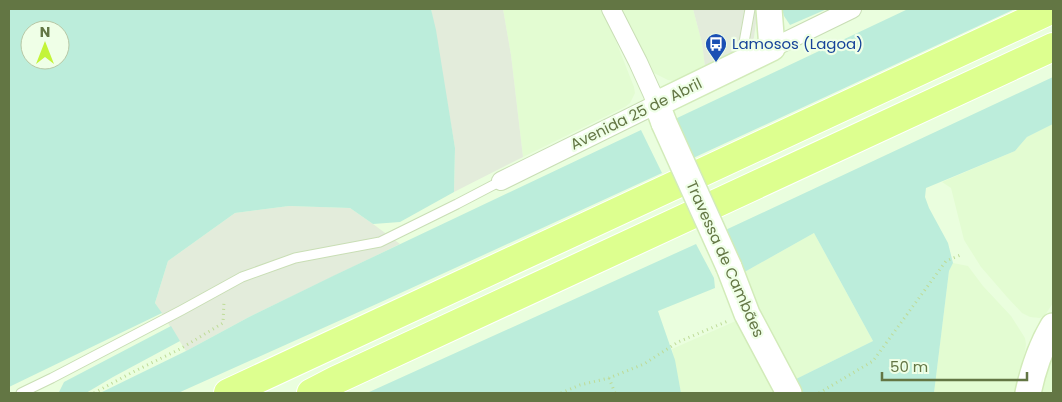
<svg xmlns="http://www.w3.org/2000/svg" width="1062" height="402" font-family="Poppins,sans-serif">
<rect width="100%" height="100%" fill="#eafede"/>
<g fill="#e3fcd2">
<path d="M503,9H602L610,26L634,87L635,93L630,103L625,107L523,157L511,55Z"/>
<path d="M619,9H693L702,43L705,67L674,81L668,80L652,72L645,63Z"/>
<path d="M1053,124V303L1045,315L1040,318L1030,317L1022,313L1007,297L981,267L964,240L951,188L942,182L1015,151L1027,137Z"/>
<path d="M814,233L873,341L796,379L741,274Z"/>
<path d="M953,263L968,266L983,286L1011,316L1025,338L1026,344L1019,393H933H934L949,271Z"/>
<path d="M738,320L765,375L773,393H681L672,349Z"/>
<path d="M1053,348V393H1037Z"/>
</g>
<g fill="#e3ecdb">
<path d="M431,9H503L511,55L523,157L454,192L455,148Z"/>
<path d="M693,9H758L753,44L705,67L702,43Z"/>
<path d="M289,206L350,208L373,224L400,244L249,317L186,351L155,303L168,261L235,213Z"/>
</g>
<g fill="#bceddb" fill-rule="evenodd">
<path d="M9,9H431L436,30L455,148L454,192L400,222L373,224L350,208L289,206L235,213L168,261L155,303L162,313L9,387ZM30,30H60V60H30Z"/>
<path d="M782,9H827L790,25L784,16Z"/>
<path d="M908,9H1015L691,159L675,119Z"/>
<path d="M1053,77V124L1027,137L1015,151L926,188L925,197L929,208L948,243L953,263L949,271L934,393H801L796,379L873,341L814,233L741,274L719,233Z"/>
<path d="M641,130L662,173L381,302L178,393H100L186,351L249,317L335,275Z"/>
<path d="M696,244L714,278L715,288L658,311L675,360L681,393H367Z"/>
<path d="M171,326L180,341L113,377L86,393H59V392L64,382Z"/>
</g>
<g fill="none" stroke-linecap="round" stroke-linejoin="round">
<g stroke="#c9deb5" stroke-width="11">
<g id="lane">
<path d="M748,59L743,48L750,9"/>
<path d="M21,393L52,378L182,310L242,277L295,258L380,242L457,204L501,181"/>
</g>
</g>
<g stroke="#c9deb5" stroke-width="20">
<g id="street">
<path d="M772,48L852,9"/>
<path d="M501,181L657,104L638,62L611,9"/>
</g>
</g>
<g stroke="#d2ebb9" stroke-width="28">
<g id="secondary">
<path d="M664,123L657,104L772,48L769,9"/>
<path d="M729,267L747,314L789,393"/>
<path d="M1028,393C1033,370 1041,346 1053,326"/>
</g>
</g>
<g stroke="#fff" stroke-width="30">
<g id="highway">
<path d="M228,393L1053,9"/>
<path d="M311,393L336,380L1053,47"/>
</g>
</g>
<g stroke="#bedb97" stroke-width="3" stroke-dasharray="1 4" stroke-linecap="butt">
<path d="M609,378L615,393"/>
<path d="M94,393L131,373L180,349L223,323L224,301"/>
<path d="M561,393L580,385L609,378L644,364L678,342L728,321"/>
<path d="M819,393L873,361L946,261L963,254"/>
</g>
<use href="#lane" stroke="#fff" stroke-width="9"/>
<use href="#street" stroke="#fff" stroke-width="18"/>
<use href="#secondary" stroke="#fff" stroke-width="25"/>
<use href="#highway" stroke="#ddff8f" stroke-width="28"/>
<g stroke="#d2ebb9" stroke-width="28" stroke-linecap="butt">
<path id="secondary-bridge" d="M664,123L729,267"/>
</g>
<use href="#secondary-bridge" stroke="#fff" stroke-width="25"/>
</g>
<defs>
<g id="bus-pin" transform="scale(1.125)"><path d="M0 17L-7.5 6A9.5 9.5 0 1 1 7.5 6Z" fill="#1a4fb4" stroke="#efffe7"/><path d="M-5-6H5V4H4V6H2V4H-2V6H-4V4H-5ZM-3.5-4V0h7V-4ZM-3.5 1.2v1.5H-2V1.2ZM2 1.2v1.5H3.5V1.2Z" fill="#fff"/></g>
</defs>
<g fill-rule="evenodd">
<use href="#bus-pin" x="716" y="44"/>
</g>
<g text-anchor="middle" stroke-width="4.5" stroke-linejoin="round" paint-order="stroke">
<g font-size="15" fill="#164399" stroke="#efffe7" text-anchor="start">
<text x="732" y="49">Lamosos (Lagoa)</text>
</g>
<g font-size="15" fill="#637644" stroke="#efffe7">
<text transform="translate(636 114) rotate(-26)" y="5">Avenida 25 de Abril</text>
<text transform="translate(725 259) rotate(66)" y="5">Travessa de Cambães</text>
</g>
</g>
<rect width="1062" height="402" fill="none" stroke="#637644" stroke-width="20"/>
<g transform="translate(45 45)"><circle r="24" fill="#efffe7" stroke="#b7c8a6"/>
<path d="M0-4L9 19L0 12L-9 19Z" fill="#c3f438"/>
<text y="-8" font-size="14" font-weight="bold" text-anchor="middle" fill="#637644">N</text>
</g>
<path d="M882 372v8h145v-8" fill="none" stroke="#637644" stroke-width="2.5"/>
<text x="890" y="372" font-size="15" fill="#637644" stroke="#efffe7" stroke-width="4" paint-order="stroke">50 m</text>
</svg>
